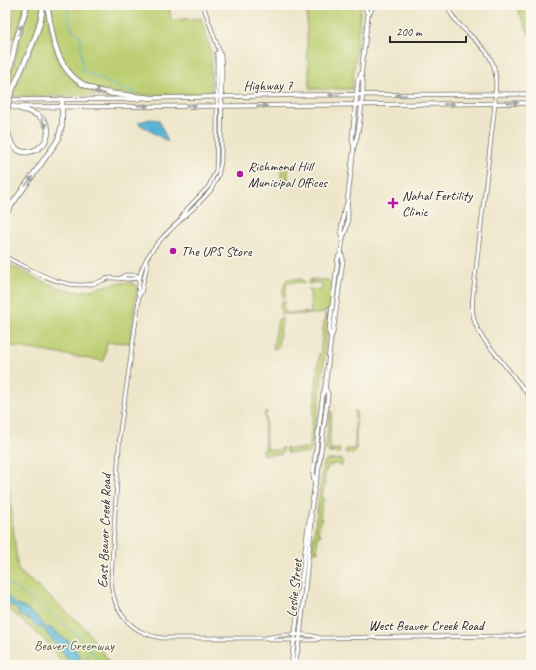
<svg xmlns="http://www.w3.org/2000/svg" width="536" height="670" font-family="Caveat,sans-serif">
<rect width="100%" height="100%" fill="#fbf7ec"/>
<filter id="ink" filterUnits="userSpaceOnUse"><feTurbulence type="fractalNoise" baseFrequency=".025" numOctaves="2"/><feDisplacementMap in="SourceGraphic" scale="8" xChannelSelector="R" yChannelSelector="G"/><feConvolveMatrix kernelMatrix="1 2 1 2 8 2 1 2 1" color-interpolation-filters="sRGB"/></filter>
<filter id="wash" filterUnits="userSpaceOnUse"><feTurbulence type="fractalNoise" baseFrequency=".012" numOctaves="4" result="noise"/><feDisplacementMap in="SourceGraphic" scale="16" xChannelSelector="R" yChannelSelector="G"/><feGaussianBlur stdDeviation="0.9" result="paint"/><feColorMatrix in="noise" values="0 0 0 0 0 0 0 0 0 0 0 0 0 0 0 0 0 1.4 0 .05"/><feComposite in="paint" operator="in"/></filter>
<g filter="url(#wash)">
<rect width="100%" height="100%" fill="#eee6ca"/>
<g fill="#bcce71" stroke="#747c4e">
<path d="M14,5H25L15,39L11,38Z"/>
<path d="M30,5H41C42,30 21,65 11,88H9C13,60 21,32 30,5Z"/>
<path d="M49,5H169L171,20L201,18L211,52V89L209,94C177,94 113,100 85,84C77,79 68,70 64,62C55,45 53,23 49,5Z"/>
<path d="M333,5H361L352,89H310L308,61L307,55V7H328Z"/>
<path d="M516,5H531V38L526,28Z"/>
<path d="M47,9C51,34 53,65 75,81C83,87 92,90 100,95L12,97C22,68 40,41 44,10Z"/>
<path d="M281,164H288V180L281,179Z"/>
<path d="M5,262C25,272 54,290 76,291C95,293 119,276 136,285L137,288L130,343L107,342L104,361L5,345Z"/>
<path d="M287,279H302L305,283L303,284L302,282L287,283L285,298L283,297C282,290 285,281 287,279Z"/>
<path d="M311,279L328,280L331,284L333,283L330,309L319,314H281L280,308L281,302L284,301L286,302H284L283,310L286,311V313H304L305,311L306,313H311L310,291L308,290V288V290H322V283H311L310,285L308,283V281H314L309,280Z"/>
<path d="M325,314H327V321L328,314L329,317L320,397L312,447L309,453H287L289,452H286V447L287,449H303L304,447L305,449L309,445L308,443H310L319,357L318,355H320Z"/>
<path d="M280,318H282V321L278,347L275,349L273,348L278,319Z"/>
<path d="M330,411L332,412L329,445L332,449H340L339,453H328L334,452L325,450Z"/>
<path d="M355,411H356V451L353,454L347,453L345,452L346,449H355Z"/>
<path d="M265,412H268L265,413L266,447H268V450H281L282,447L283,449L282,454L265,455L262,453V450H265Z"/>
<path d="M5,453L18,570L83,626L112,665H64L47,642L5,606Z"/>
<path d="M341,459L343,462L341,466L340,464H332V466L330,465L327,467L328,469H326L324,482L326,483V485H324L322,499H324V501H322L320,519H322V521H320L318,533L321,534L320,536H318L317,550L319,551L316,552L313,551L312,549L323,465L326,460Z"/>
</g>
<g fill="#55b3d4" stroke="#406f80">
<path d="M150,119L159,120L168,142L139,124V122Z"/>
<path d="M5,594L14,603L27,609L38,617L43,625L47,628H51L73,645L85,665L80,664L71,665L68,659L47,634L43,628L36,626L31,620L19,615L17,609L5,602Z"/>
</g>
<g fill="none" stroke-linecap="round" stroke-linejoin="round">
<g stroke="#55b3d4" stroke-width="1">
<path d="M67,5C69,18 68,29 80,36L83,71L120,88L125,89L129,92L133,90L136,92"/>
<path d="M529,216H531"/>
<path d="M5,501V510"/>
<path d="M5,581L76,633L104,665"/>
<path d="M81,665L87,659L90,649"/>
</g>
</g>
</g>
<g filter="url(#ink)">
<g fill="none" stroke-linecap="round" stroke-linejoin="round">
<g stroke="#6f6c63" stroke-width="4.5">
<g id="minor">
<path d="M203,5L221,56L222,69L221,162L218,176L211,190C191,214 155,237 143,266C139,274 139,284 138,293L139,295L138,307L120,431L111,580C113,612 130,633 162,638H266C280,634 307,633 320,638L508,636H518L531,632"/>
<path d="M447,5C456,32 491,43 495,72C497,83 495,94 495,104L473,295C471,311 473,323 482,337L531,398"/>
<path d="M181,218L187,209L209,186L216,170L217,132V53"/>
<path d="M5,257C32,269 61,290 92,284C98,283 104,279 110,278C121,277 130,282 140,277"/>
<path d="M121,278L125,275H136L140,277"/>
<path d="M139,295L141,293L147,265L146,261"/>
<path d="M268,638L274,640H316L320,638"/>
</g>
</g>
<g stroke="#6f6c63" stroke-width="5">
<g id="major">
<path d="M368,15L371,11V5"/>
<path d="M217,53L219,55L220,68L221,102L223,106"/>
<path d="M150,98L307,95L531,94"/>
<path d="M5,100L140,99"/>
<path d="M18,107L223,106L531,103"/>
<path d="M354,146L352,140L358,80L361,75L368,15L366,10V5"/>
<path d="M343,237C348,228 349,214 347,204"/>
<path d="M331,337L329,332L338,258L341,252"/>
<path d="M315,484L313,474L323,394L325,388L331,337L333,332L343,259L341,252L343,237L341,231L344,210L347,204L354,146C359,136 363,97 363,84C363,81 362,78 361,75"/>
<path d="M293,665L292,659L307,535L315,484L318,474L328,394L325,388"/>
<path d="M295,665L300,636L312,519L311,514"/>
</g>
</g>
<g stroke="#6f6c63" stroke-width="6">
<g id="highway">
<path d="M47,5C50,18 51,32 55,45C70,96 108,93 152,98"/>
<path d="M5,28L7,5"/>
<path d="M5,95L15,44L27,5"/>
<path d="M10,96C20,69 41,34 43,5"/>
<path d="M7,110C1,185 71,142 40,117C33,111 20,109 11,106"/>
<path d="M5,214L58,140L62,125V99"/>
</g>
</g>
<use href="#minor" stroke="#fff" stroke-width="3"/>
<use href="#major" stroke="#fff" stroke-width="3.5"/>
<use href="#highway" stroke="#fff" stroke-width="4.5"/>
<g stroke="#6f6c63" stroke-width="6" stroke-linecap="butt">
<path id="highway-bridge" d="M7,110L10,96"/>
</g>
<use href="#highway-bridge" stroke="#fff" stroke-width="4.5"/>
</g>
<defs><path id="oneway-solid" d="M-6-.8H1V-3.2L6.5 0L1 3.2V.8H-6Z"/></defs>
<g fill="#a0a0a0">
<use href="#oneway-solid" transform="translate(20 30) rotate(-73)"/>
<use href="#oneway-solid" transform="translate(100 92) rotate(-165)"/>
<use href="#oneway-solid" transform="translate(334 95) rotate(180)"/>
<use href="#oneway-solid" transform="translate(401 95) rotate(180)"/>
<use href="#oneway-solid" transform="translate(513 103) rotate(-1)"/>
<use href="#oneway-solid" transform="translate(449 104) rotate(-1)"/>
<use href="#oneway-solid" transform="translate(143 106)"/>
<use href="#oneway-solid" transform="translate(191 106)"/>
<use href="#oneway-solid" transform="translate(262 106)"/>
<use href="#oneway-solid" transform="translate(44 123) rotate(62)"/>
<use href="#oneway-solid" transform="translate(29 181) rotate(-52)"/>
</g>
</g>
<g fill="#b5179e" stroke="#fbf7ec" stroke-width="1.5">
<circle cx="240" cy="174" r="4"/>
<path d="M391 197h4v4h4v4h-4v4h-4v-4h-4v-4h4z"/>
<circle cx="173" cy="251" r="4"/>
</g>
<g text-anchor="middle" stroke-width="3" stroke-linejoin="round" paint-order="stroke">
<g font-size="14" fill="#2b2b2b" stroke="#fbf7ec">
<text transform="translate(268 85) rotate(-1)" y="5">Highway 7</text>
<text transform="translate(104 531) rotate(-88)" y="5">East Beaver Creek Road</text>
<text transform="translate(294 588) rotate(-84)" y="5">Leslie Street</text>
<text x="426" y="630">West Beaver Creek Road</text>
</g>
<g font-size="14" fill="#2b2b2b" stroke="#fbf7ec" text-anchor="start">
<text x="248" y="171">Richmond Hill<tspan x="248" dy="16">Municipal Offices</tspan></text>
<text x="402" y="200">Nahal Fertility<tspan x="402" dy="16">Clinic</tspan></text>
<text x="181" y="256">The UPS Store</text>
</g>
<g font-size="14" fill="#565c40" stroke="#fbf7ec">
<text x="74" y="650">Beaver Greenway</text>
</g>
</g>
<rect width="536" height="670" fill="none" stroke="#fbf7ec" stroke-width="20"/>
<path d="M390 36v6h76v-6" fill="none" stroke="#2b2b2b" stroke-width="2"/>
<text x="396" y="36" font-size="12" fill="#2b2b2b" stroke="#fbf7ec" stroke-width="3" paint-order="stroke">200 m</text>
</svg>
